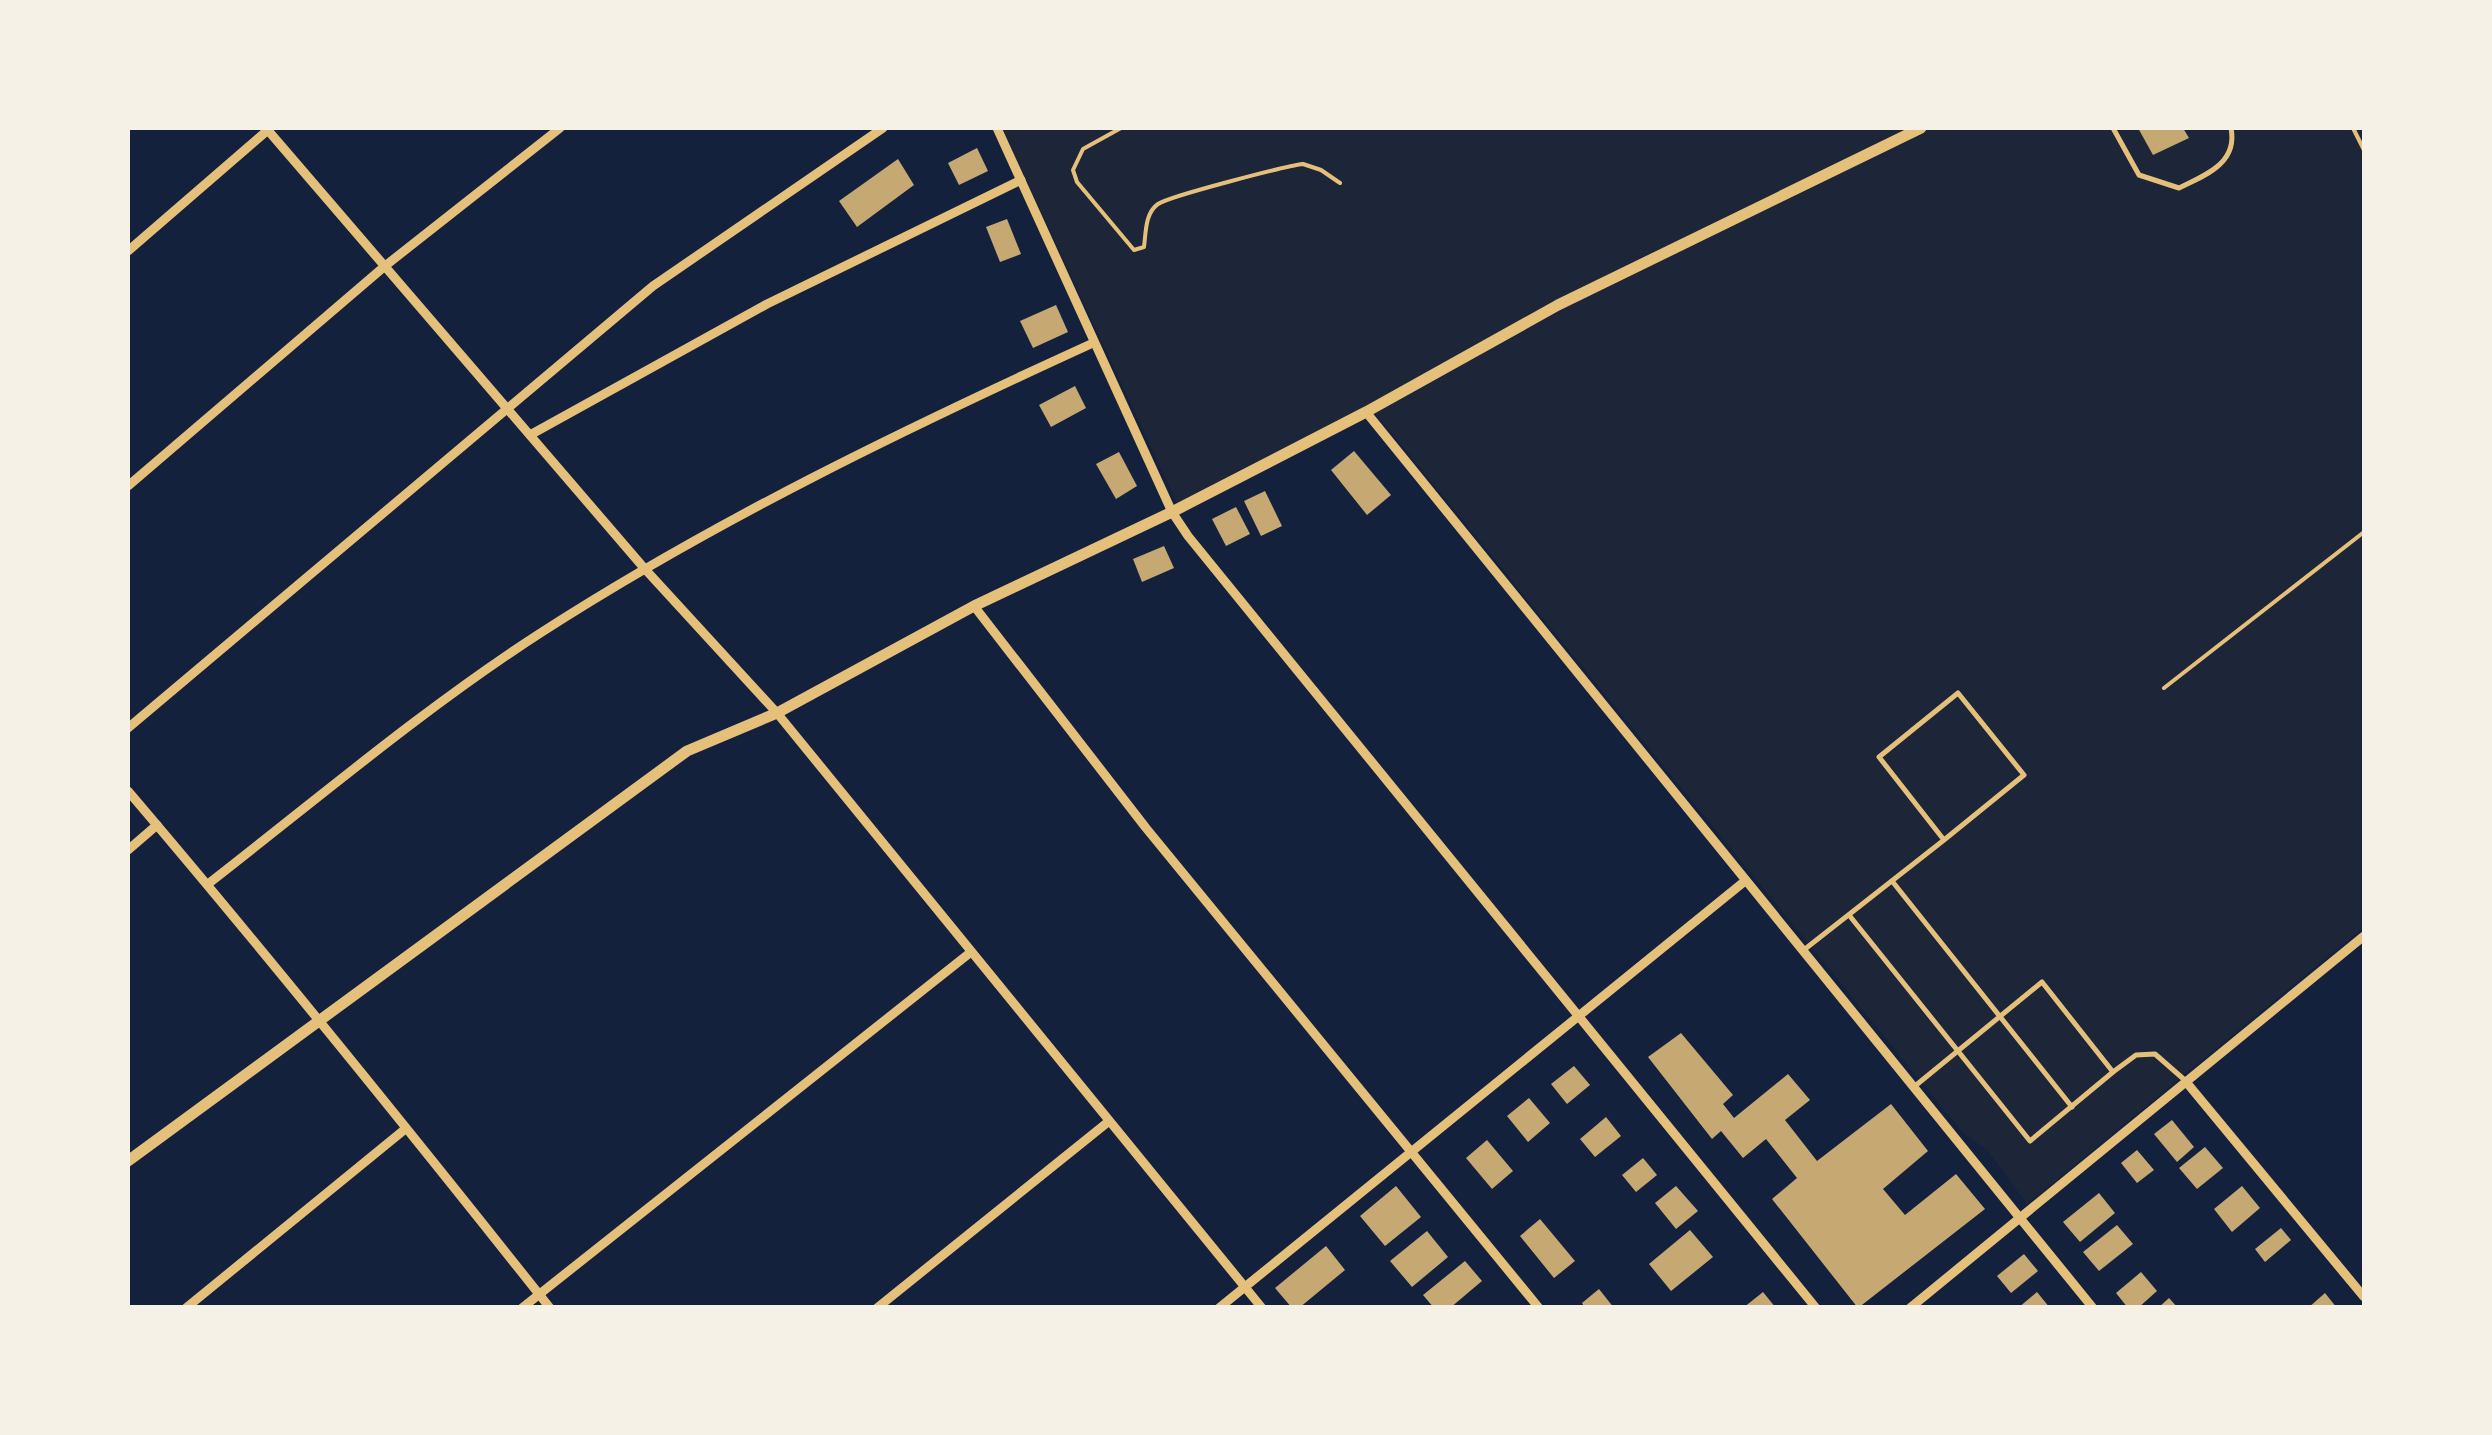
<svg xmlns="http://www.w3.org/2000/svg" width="2492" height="1435" font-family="'Crimson Pro',serif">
<rect width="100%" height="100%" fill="#14213d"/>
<path fill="#1d2539" d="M1002,128H2364V927L2027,1204L1987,1150L1963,1133L1372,409L1177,503Z"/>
<g fill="#c6a872">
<path d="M2138,128H2183L2189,138L2153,155Z"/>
<path d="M977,148L988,171L959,185L948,163Z"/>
<path d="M898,159L914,185L857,227L839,201Z"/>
<path d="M1007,219L1021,254L1000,262L986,227Z"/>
<path d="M1056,305L1068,332L1033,348L1020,321Z"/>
<path d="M1075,386L1086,408L1051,427L1039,405Z"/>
<path d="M1354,451L1391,495L1367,515L1331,470Z"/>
<path d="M1119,452L1137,486L1116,499L1096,464Z"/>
<path d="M1265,491L1282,526L1261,536L1244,501Z"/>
<path d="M1236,507L1250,534L1226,546L1212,519Z"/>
<path d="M1164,546L1174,568L1142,582L1133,559Z"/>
<path d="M1681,1033L1733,1095L1723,1104L1734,1118L1788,1074L1810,1100L1785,1120L1817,1161L1891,1104L1928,1151L1883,1189L1905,1215L1956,1174L1985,1209L1858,1308L1772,1199L1797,1178L1766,1139L1743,1158L1721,1131L1712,1139L1648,1057Z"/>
<path d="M1574,1066L1590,1085L1567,1104L1551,1084Z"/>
<path d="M1529,1098L1550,1123L1528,1142L1507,1116Z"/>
<path d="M1606,1117L1621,1136L1595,1157L1580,1139Z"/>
<path d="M2172,1120L2194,1147L2177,1162L2154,1134Z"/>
<path d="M1487,1140L1513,1171L1492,1189L1466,1158Z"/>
<path d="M2205,1147L2223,1168L2197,1189L2179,1168Z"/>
<path d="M2137,1150L2154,1170L2137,1183L2121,1163Z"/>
<path d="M1643,1158L1657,1175L1636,1192L1622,1175Z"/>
<path d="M1396,1186L1421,1217L1385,1246L1360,1216Z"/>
<path d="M1676,1186L1698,1211L1676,1229L1655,1203Z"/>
<path d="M2242,1186L2260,1208L2232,1232L2214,1209Z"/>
<path d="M2099,1193L2115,1213L2080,1242L2063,1222Z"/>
<path d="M1540,1219L1575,1261L1554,1278L1520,1236Z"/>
<path d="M2117,1225L2133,1244L2099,1271L2083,1252Z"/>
<path d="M2281,1228L2291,1240L2265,1262L2255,1249Z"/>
<path d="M1690,1230L1713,1257L1671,1291L1649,1264Z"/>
<path d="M1427,1231L1448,1257L1412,1287L1390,1261Z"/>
<path d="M1326,1246L1345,1270L1299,1308H1292L1275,1288Z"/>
<path d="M2024,1254L2038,1271L2011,1293L1997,1276Z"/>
<path d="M1465,1261L1482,1281L1450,1308H1434L1423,1295Z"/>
<path d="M2141,1272L2157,1291L2138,1308H2128L2116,1293Z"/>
<path d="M1599,1289L1614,1308H1585L1582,1303Z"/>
<path d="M1763,1292L1776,1308H1743Z"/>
<path d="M2037,1292L2050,1308H2018Z"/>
<path d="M2325,1293L2337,1308H2308Z"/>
<path d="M2169,1298L2178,1308H2158Z"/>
</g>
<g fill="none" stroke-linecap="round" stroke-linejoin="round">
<g stroke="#e5c07b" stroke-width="4">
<path d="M1121,128L1083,149L1073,170L1077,182L1134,250L1144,247C1146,232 1145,213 1158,204C1170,196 1286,166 1303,164L1321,170L1340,183"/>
<path d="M2353,128L2364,150"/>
<path d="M2164,688L2364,532"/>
</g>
<g stroke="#e5c07b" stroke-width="5">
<path d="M2113,128L2139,175L2179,188C2206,175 2238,163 2231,128"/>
<path d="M1892,881L2072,1107"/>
<path d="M1849,915L2030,1141L2113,1072"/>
<path d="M1805,949L1944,840L1879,757L1958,693L2024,775L1944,840"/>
<path d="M1915,1086L2042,982L2113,1072L2136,1055L2155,1054L2187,1082"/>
</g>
<g stroke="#e5c07b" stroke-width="9">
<path d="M266,128L644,568L777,713L1262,1308"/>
<path d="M997,128L1172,512L1188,536L1816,1308"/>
<path d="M128,251L269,129"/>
<path d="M1366,412L2093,1308"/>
<path d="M530,435L767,304L1021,180"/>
<path d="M128,486L385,266L560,128"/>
<path d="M974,606L1146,828L1539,1308"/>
<path d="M128,728L653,286L883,128"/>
<path d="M128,791C272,960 412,1134 550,1308"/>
<path d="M128,850L157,825"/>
<path d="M208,884C316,800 427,706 542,632C716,520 905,429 1093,343"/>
<path d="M2187,1083L2364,1297"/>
<path d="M186,1308L404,1130"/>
<path d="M522,1308L971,952"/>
<path d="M877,1308L1108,1122"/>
<path d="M1219,1308L1745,881"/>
<path d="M1910,1308L2364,936"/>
</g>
<path stroke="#e5c07b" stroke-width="11" d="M128,1161L687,751L777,713L974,606L1172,512L1366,412L1558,305L1921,128"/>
</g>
<rect width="2492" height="1435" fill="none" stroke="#f6f1e7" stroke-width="260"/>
</svg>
